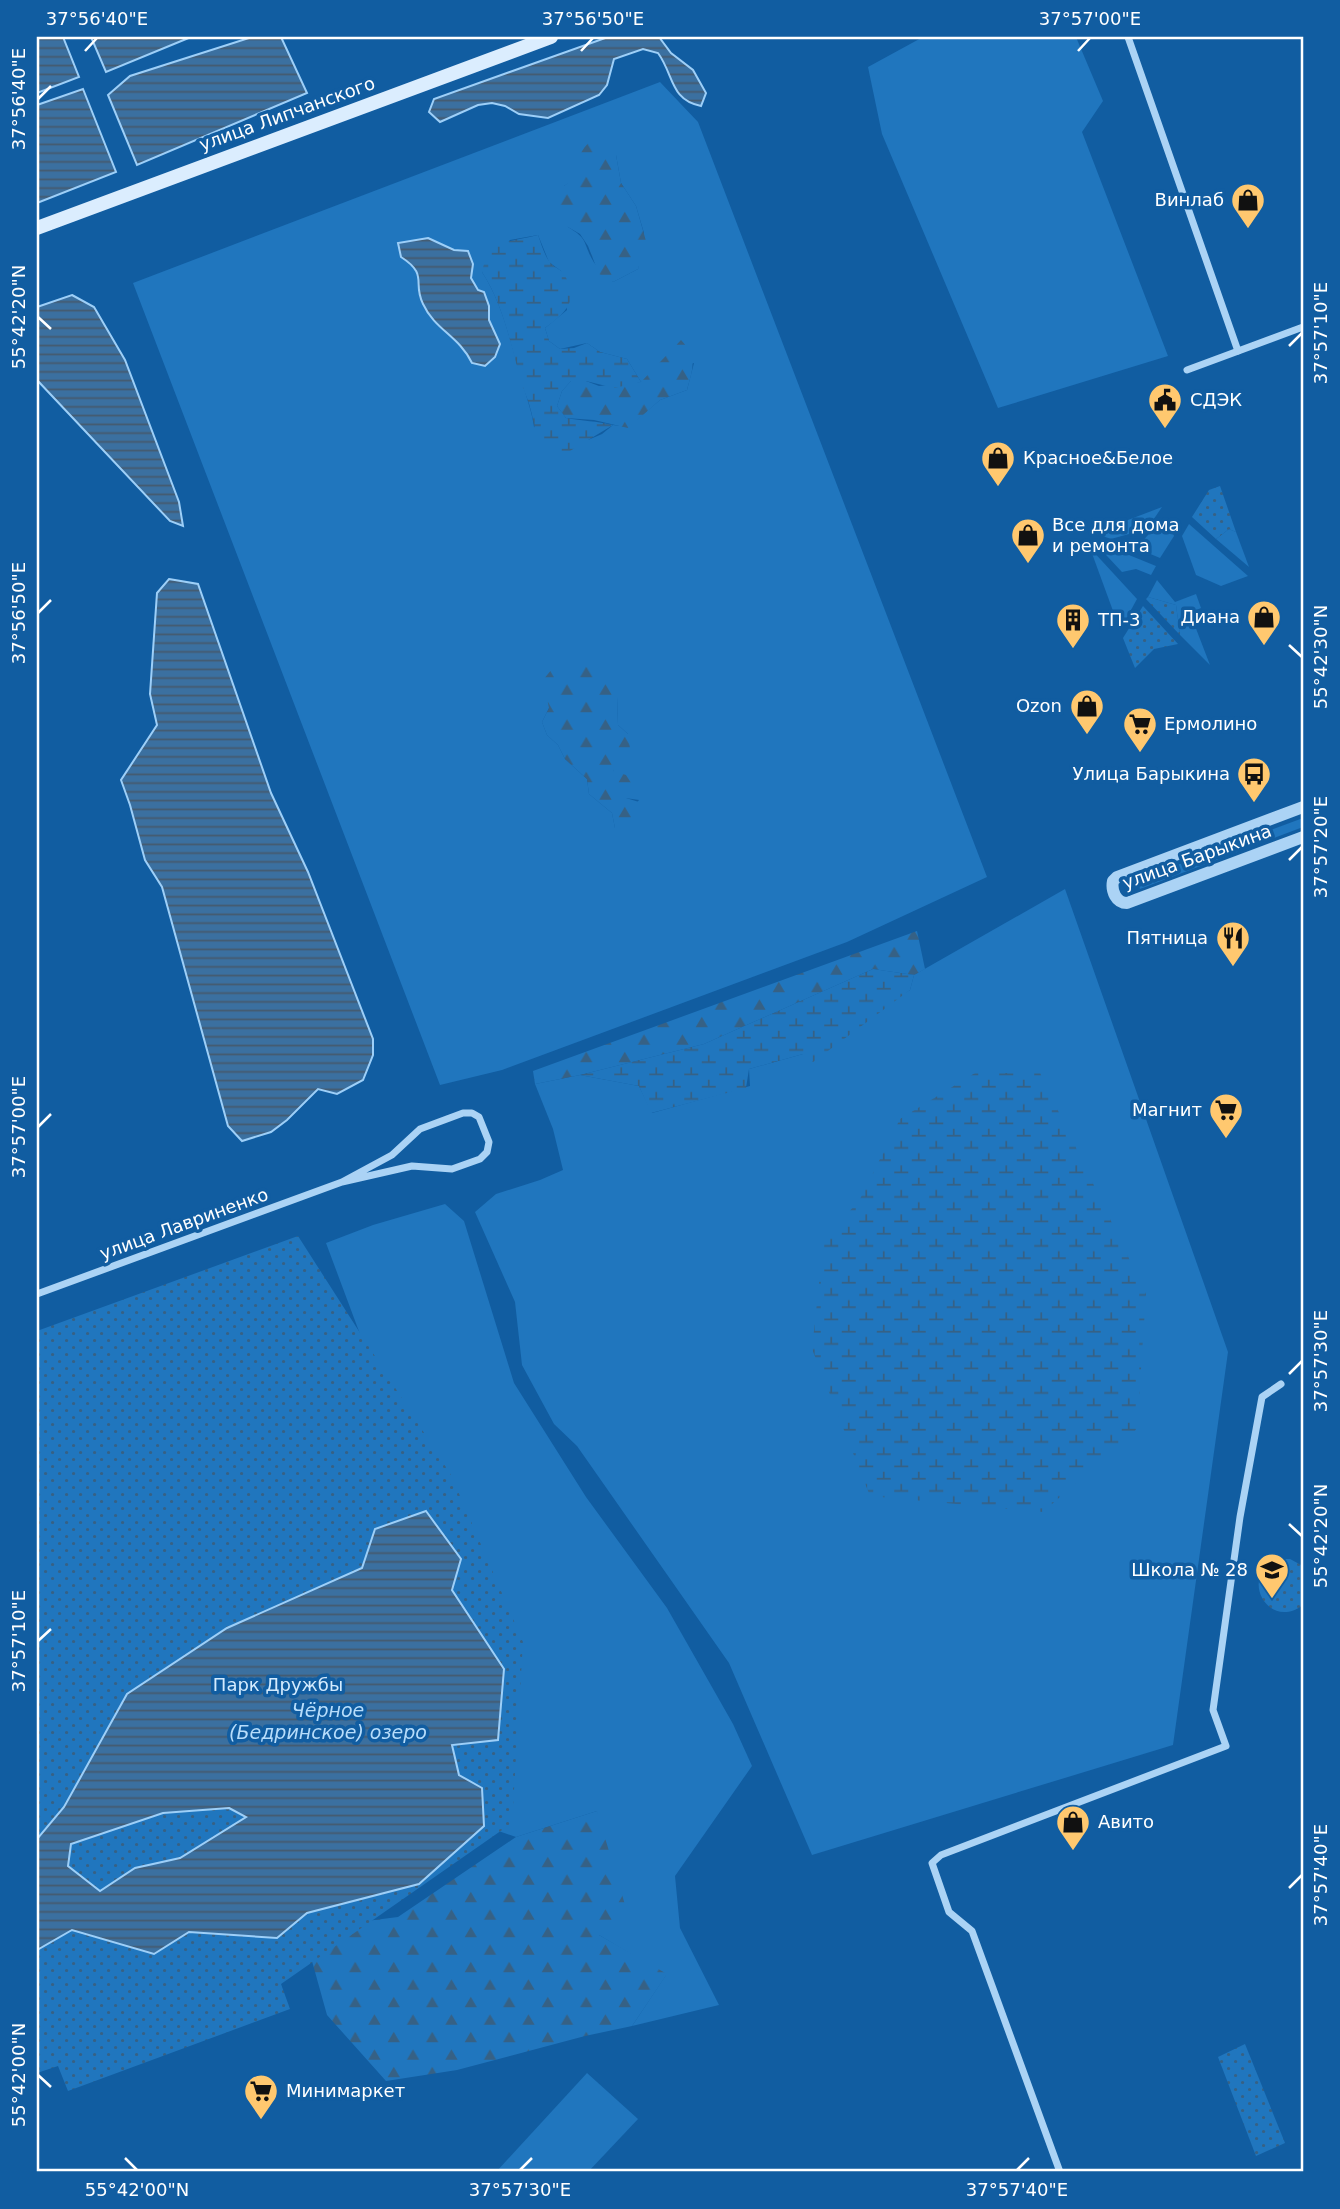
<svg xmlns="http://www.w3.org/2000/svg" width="1340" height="2209" font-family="'DejaVu Sans',sans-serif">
<defs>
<pattern id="forest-firs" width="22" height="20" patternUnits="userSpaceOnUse" patternTransform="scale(1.75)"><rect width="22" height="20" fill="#2076be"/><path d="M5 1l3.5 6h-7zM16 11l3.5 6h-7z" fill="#366185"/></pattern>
<pattern id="wetland-marsh" width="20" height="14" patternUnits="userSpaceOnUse" patternTransform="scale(1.75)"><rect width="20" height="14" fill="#2076be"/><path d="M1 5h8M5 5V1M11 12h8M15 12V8" fill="none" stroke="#366185"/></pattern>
<pattern id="park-dots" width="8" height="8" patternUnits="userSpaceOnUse" patternTransform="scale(1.75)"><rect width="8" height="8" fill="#2076be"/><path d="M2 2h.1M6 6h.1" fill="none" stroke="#366185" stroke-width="1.8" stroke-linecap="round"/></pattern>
<pattern id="water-rules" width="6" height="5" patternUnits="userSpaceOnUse" patternTransform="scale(1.75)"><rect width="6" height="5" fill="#3b70a0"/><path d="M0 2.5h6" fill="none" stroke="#455a6e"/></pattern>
</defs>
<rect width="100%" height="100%" fill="#115da1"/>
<g fill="#2076be" fill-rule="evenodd">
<path d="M923,37H1076L1103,101L1082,132L1168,356L998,408L882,134L868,67Z"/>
<path d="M660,82L698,122L987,877L847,942L502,1070L440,1085L133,283ZM616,155L621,183L636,206L644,233L638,269L613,282C606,275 596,267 592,259C583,242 588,239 568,227L564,186ZM538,235L549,262L561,271L567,310L545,328L549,341L560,349L587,343L600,352L627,359L641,382L694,363L687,390L660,400L628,427L613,425L602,434L588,440L534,427C532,412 527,399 523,385C511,346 504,306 482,272L510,240ZM428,238L454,250L473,264L471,278L489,306V320L500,344L472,363C461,339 438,330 424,308C415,293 421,281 413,265ZM617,697L618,725L628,734L613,771L625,798L639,800L615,828L612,813L589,794L587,779L565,759L558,745L547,735L542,722L549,708Z"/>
<path d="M1162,507L1147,529L1111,539L1094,533Z"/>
<path d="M1189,524L1248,576L1221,586L1196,575L1182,536Z"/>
<path d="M1229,529L1236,532L1249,567L1216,539Z"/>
<path d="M1172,531L1174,536L1160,558L1136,548L1149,534Z"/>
<path d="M1092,540L1156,566L1151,575L1136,569L1122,572Z"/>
<path d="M1090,548L1137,599L1120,630Z"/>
<path d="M1157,580L1175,602L1196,594L1201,608L1190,613L1210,665L1180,635L1176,605L1148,597Z"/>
<path d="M1303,818V827L1140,889L1137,880Z"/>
<path d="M1065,889L1228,1352L1173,1745L812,1855L729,1663L577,1446L554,1424L522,1365L515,1302L475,1212L496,1194L540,1180L563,1170L553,1129L535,1084L580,1075L639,1086L652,1113L750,1086L749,1069L803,1054L910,990L914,975Z"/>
<path d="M445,1204L464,1221L514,1383L586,1497L667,1608L733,1724L752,1766L675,1876L680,1928L719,2005L632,2026L666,1975L599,1935L597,1811L516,1837L484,1826L426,1511L326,1243L373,1225Z"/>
<path d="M587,2073L638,2119L588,2172H496Z"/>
</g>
<g fill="url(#forest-firs)">
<path d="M592,139L606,144L616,155L621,183L636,206L646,241L638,269L613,282L599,274L588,246L580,234L568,227L559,214L556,199L564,186L576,177C576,160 580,151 592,139Z"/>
<path d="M681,340C698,358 693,368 687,390L660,400L628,428L594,420L566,418L557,406L562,391L571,381H586L599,386L641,382Z"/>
<path d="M565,660L591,667L613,683L617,697L618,725L628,734L630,748L613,771L626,775L634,787L626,798L652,806L644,817L635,818L629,832L615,828L612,813L589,794L587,779L565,759L558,745L547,735L542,722L549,708L543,680L552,669Z"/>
<path d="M917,931L925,969L914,975L873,969L704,1044L580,1075L535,1084L533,1071Z"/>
<path d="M597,1811L626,1908L599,1935L667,1974L632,2026L585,2036L457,2070L386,2081L327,2015L312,1961L351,1923L398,1917L516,1837Z"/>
</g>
<g fill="url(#wetland-marsh)">
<path d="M538,235C541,243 544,254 549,261C552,266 558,268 562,272C582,298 566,313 545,328L549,341L560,349L574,348L587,343L600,352L627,359L641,382L614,388L586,381H571L562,391L557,406L566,418C582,421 597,421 613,425L565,454C555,452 548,449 541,441C534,432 534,422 531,411C529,402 525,393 522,385C511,346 504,306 482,272C489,237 510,243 538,235Z"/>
<path d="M873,969L914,975L910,990L813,1062L803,1054L749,1069L746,1088L651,1113L639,1086L580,1075L704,1044Z"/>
<path d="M975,1073H1040L1146,1294L1137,1429L1043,1512L870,1496L812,1349L824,1238L859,1201L900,1119Z"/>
</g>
<g fill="url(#park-dots)">
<path d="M1220,486L1236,532L1229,529L1216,539L1192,517L1209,490Z"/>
<path d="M1148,597L1176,605L1180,635L1146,599Z"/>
<path d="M1143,606L1178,644L1154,649L1135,668L1123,638Z"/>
<path d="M298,1236L451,1475L523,1642L512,1823L281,1984L290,2009L68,2091L58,2066L37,2073V1331Z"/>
<path d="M1282,1559H1290L1303,1566V1605C1266,1633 1236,1570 1282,1559Z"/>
<path d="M1245,2044L1285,2143L1256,2156L1218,2057Z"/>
</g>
<g fill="url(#water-rules)" stroke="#9dcff8" stroke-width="2" fill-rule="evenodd">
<path d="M37,37H63L79,77L37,93Z"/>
<path d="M91,37H191L106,72Z"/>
<path d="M252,37H281L307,93L137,165L108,95L130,76Z"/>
<path d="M608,37H659L671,53L693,70L706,93L701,106C670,100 674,75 658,53L643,49L614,59L607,85L599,95L548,118L519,114L505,106L492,103L478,105L440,122L429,112L434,99Z"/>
<path d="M83,89L116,172L37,203V105Z"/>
<path d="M428,238L454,250L468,251L473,264L471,278L478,290L484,292L489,306V320L500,344L495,357L485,366L472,363C459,336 435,330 423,304C412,282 429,275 401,257L398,243Z"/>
<path d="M72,295L94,307L125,360L179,502L183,526L170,521L37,380V307Z"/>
<path d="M169,579L198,584L271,793L308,872L373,1039V1055L363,1080L337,1094L318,1089L287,1120L271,1132L242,1141L228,1126L162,887L145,860L130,805L121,780L157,725L150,694L157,593Z"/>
<path d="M426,1511L461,1559L452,1590L504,1669L498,1740L452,1745L459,1775L482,1788L484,1826L419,1884L307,1913L277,1938L189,1932L154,1954L72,1930L37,1950V1839L64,1807L127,1694L227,1628L362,1568L375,1529ZM229,1808L246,1817L180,1858L135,1868L100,1891L68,1866L71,1844L163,1813Z"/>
</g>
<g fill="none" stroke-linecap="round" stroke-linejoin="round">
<g stroke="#abd3f5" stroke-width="7">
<path d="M1128,37L1238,351"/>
<path d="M1187,370L1303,327"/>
<path d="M37,1294L342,1182L392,1155L420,1129L463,1113H472L479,1117L489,1142L487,1152L480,1159L452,1169L412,1166L342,1182"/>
<path d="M1060,2172L972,1931L949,1912L932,1863L941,1855L1226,1746L1213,1710L1240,1517L1262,1397L1281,1384"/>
</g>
<path stroke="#abd3f5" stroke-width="12" d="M1303,807L1117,877L1113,881C1111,891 1116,903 1127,903L1303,837"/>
<path stroke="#dbedfe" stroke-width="14" d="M37,228L551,37"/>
</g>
<path fill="none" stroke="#fff" stroke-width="2.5" d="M85,51L97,38M581,51L593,38M1078,51L1090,38M38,99L51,86M38,317L51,329M1289,346L1302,333M38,613L51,600M1289,645L1302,657M1289,860L1302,847M38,1127L51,1114M1289,1374L1302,1361M1289,1524L1302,1536M38,1641L51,1629M1289,1888L1302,1875M38,2075L51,2087M125,2158L137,2170M520,2170L532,2158M1017,2170L1029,2158"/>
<defs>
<g id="shop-pin" transform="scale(1.75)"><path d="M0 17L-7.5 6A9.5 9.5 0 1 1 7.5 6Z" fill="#ffc86f" stroke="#115da1"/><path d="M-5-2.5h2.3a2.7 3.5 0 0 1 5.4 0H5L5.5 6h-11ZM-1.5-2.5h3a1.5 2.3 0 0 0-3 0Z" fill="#111"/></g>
<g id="civic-pin" transform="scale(1.75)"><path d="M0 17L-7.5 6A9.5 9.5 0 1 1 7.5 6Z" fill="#ffc86f" stroke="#115da1"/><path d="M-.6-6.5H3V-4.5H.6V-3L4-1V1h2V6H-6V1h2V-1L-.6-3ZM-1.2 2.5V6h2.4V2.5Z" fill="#111"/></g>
<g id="building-pin" transform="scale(1.75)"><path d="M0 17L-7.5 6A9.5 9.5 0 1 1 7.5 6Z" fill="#ffc86f" stroke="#115da1"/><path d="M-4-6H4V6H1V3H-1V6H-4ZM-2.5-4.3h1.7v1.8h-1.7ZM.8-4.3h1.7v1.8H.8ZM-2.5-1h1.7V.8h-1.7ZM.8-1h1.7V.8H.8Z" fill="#111"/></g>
<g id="supermarket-pin" transform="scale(1.75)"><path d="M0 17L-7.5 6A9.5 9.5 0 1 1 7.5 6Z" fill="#ffc86f" stroke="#115da1"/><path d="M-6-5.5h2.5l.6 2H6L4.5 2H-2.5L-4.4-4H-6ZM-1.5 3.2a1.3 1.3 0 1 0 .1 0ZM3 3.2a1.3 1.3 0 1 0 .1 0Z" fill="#111"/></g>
<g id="bus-pin" transform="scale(1.75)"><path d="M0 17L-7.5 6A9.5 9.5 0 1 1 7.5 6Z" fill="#ffc86f" stroke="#115da1"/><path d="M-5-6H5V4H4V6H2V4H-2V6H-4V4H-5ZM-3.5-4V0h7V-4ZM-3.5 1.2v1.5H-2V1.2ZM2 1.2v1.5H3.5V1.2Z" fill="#111"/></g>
<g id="restaurant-pin" transform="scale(1.75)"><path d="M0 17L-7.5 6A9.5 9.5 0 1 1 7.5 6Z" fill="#ffc86f" stroke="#115da1"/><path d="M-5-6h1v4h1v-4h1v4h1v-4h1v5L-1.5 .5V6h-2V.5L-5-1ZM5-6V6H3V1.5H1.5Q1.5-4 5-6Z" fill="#111"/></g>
<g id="school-pin" transform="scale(1.75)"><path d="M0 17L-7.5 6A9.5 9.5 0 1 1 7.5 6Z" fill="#ffc86f" stroke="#115da1"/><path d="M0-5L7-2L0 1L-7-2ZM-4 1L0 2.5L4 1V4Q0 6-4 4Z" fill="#111"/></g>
</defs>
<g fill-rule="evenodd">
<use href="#shop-pin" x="1248" y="200"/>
<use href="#civic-pin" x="1165" y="400"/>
<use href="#shop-pin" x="998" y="458"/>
<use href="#shop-pin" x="1028" y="535"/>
<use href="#shop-pin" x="1264" y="617"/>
<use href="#building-pin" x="1073" y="620"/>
<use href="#shop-pin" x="1087" y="706"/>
<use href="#supermarket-pin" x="1140" y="724"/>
<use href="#bus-pin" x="1254" y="774"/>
<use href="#restaurant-pin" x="1233" y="938"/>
<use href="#supermarket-pin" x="1226" y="1110"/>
<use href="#school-pin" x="1272" y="1570"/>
<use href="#shop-pin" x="1073" y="1822"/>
<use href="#supermarket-pin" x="261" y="2091"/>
</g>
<g text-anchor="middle" stroke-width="7" stroke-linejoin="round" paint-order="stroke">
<g font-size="18" fill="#fff" stroke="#115da1">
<text transform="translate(287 114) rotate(-20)" y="6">улица Липчанского</text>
<text transform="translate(1197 857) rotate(-20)" y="6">улица Барыкина</text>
<text transform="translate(184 1224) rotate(-20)" y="6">улица Лавриненко</text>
</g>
<g font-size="18" fill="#fff" stroke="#115da1" text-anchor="end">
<text x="1224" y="206">Винлаб</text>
<text x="1190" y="406" text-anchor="start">СДЭК</text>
<text x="1023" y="464" text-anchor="start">Красное&amp;Белое</text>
<text x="1052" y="531" text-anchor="start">Все для дома<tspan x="1052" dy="21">и ремонта</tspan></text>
<text x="1240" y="623">Диана</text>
<text x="1098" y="626" text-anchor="start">ТП-3</text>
<text x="1062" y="712">Ozon</text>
<text x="1164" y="730" text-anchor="start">Ермолино</text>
<text x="1230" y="780">Улица Барыкина</text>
<text x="1208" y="944">Пятница</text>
<text x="1202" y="1116">Магнит</text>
<text x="1248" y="1576">Школа № 28</text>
<text x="1098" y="1828" text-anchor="start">Авито</text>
<text x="286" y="2097" text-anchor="start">Минимаркет</text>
</g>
<g font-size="18" fill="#d4ebfe" stroke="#115da1">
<text x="278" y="1691">Парк Дружбы</text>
</g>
<g font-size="19" font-style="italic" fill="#b7ddfb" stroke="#115da1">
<text x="328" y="1717">Чёрное<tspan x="328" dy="22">(Бедринское) озеро</tspan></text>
</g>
</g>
<rect width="1340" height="2209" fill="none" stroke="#115da1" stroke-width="77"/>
<rect x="38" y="38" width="1264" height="2132" fill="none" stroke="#fff" stroke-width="2.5"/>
<g font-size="18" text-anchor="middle" fill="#fff">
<text x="97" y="25">37°56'40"E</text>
<text x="593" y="25">37°56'50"E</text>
<text x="1090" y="25">37°57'00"E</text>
<text transform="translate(19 99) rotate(-90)" y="6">37°56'40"E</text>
<text transform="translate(19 317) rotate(-90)" y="6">55°42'20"N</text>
<text transform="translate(1321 333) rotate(-90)" y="6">37°57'10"E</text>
<text transform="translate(19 613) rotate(-90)" y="6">37°56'50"E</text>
<text transform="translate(1321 657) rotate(-90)" y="6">55°42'30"N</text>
<text transform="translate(1321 847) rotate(-90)" y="6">37°57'20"E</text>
<text transform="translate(19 1127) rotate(-90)" y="6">37°57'00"E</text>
<text transform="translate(1321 1361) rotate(-90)" y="6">37°57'30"E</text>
<text transform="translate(1321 1536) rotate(-90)" y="6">55°42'20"N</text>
<text transform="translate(19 1641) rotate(-90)" y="6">37°57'10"E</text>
<text transform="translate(1321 1875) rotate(-90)" y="6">37°57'40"E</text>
<text transform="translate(19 2075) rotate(-90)" y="6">55°42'00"N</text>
<text x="137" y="2196">55°42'00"N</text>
<text x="520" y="2196">37°57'30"E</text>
<text x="1017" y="2196">37°57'40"E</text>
</g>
</svg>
